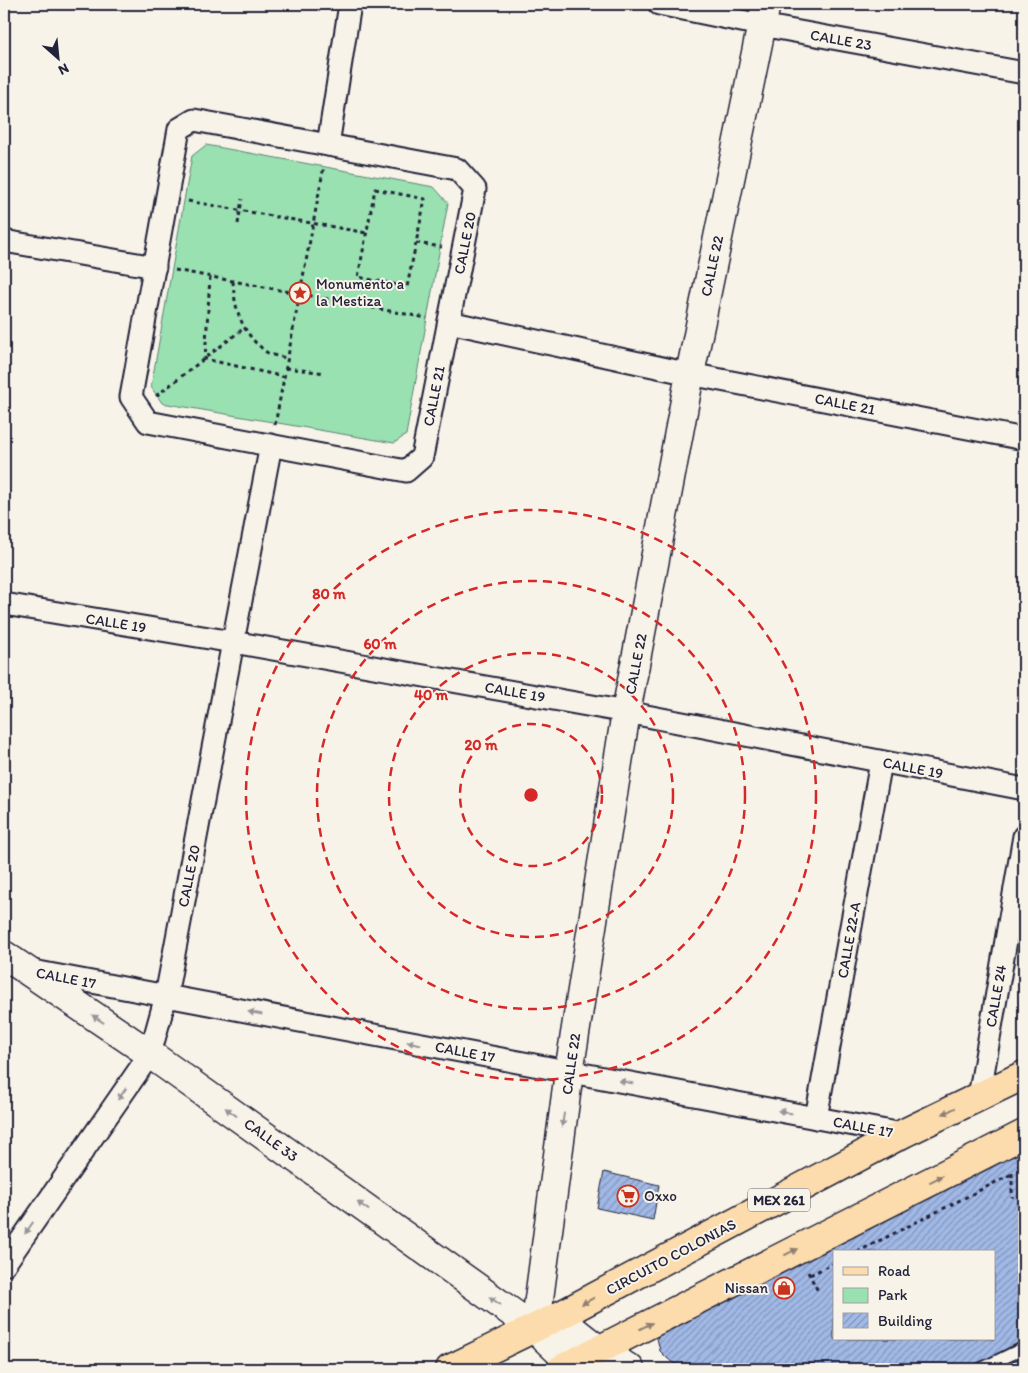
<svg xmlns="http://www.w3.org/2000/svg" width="1028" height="1373" font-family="Itim,sans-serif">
<defs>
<pattern id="building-hatch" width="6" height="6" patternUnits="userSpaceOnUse" patternTransform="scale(1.25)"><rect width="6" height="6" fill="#a1b9e6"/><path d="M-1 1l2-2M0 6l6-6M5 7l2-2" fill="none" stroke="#8396bc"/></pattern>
</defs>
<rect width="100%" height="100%" fill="#f7f3e8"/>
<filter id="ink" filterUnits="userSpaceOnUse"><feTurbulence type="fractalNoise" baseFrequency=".02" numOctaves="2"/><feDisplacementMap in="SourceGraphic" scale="10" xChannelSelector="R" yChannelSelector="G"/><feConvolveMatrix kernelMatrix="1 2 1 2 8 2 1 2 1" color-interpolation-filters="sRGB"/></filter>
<g filter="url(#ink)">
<path fill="#99e1b0" stroke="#5e8276" d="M206,145L434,187L448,203L406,435L394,443L162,403L151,387L192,156Z"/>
<g fill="url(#building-hatch)" stroke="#22223b" fill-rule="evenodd">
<path d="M1024,1144V1369H684L668,1359L660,1351L657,1338L660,1330ZM834,1252H994V1339H834Z"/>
<path d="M604,1172L659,1185L653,1220L597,1208Z"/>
</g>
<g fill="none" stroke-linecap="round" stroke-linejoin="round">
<g stroke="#22223b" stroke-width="15">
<path id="lane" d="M981,1369L1024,1348"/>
</g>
<g stroke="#22223b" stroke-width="25">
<g id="street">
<path d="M659,4L761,25L1024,73"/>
<path d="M194,120L457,169L475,189L422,457L406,471L148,422L131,397L179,129Z"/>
<path d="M328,145L350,4"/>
<path d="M4,241L155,267"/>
<path d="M449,322L690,374L1024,439"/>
<path d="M4,604L233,642L626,712L1024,789"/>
<path d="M33,971L902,1134"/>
<path d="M979,1097L1024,836"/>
<path d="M816,1118L881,762"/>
<path d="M4,1265L150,1054L166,996L233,642L271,445"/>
</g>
</g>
<g stroke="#22223b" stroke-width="31">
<g id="secondary">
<path d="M4,955L150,1054L535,1329L572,1364L580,1369"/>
<path d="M557,1317L599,1350L630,1369"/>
<path d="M535,1329L569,1072L626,712L690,374L766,4"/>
</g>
</g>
<g stroke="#22223b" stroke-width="31">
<g id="primary">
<path d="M450,1369L557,1317L902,1134L1024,1075"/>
<path d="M561,1369L1024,1134"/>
</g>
</g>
<g stroke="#22223b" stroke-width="3" stroke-dasharray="4 4" stroke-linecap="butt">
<path d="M375,189L425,199L407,287L358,277Z"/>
<path d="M188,201L367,233"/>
<path d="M238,224L242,199"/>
<path d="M416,243L442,247"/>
<path d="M175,270L427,318"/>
<path d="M210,277L205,359L285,377"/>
<path d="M233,281C234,304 239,325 256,343C260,346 264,351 268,353C274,356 282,357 288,358"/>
<path d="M286,368L325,373"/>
<path d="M156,396L244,328"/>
<path d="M275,425L324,166"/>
<path d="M1019,1164L1024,1174"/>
<path d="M1012,1173V1198"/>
<path d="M857,1252L1012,1174"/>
<path d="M808,1272L818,1291"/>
<path d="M810,1275L834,1263"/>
</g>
<use href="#lane" stroke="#f7f3e8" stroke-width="11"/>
<use href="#street" stroke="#f7f3e8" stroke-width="21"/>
<use href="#secondary" stroke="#f7f3e8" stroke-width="28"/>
<use href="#primary" stroke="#fcdcac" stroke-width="28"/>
</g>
<defs><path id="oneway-solid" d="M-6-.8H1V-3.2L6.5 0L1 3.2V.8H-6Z" transform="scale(1.25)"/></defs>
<g fill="#97959a">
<use href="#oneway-solid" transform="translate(255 1013) rotate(-169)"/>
<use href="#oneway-solid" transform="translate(98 1019) rotate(-146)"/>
<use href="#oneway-solid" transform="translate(414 1043) rotate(-169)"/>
<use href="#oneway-solid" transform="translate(626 1082) rotate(-169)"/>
<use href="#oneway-solid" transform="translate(122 1094) rotate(125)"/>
<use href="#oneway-solid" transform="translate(231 1112) rotate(-144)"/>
<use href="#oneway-solid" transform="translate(785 1112) rotate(-169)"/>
<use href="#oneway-solid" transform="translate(563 1120) rotate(98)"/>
<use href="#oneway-solid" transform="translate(363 1206) rotate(-144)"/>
<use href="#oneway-solid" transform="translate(29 1228) rotate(125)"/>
<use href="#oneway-solid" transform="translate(495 1301) rotate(-144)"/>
</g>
<g fill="#8f7f74">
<use href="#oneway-solid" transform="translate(949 1111) rotate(154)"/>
<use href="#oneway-solid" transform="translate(936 1179) rotate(-27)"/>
<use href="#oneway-solid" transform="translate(791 1252) rotate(-27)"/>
<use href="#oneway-solid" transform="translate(588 1301) rotate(152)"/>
<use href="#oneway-solid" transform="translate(646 1326) rotate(-27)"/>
</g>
</g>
<g fill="none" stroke="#d62828" stroke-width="2.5" stroke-dasharray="9 6">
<circle cx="531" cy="795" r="71"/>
<circle cx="531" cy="795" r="142"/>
<circle cx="531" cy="795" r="214"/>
<circle cx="531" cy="795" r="285"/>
</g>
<defs>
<g id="sight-ring" transform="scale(1.125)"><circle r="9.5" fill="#f7f3e8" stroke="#c8321e" stroke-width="1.5"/><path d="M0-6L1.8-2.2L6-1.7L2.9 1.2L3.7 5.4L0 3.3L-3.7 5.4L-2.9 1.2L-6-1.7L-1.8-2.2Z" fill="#c8321e"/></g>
<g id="supermarket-ring" transform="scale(1.125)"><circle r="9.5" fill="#f7f3e8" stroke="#c8321e" stroke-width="1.5"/><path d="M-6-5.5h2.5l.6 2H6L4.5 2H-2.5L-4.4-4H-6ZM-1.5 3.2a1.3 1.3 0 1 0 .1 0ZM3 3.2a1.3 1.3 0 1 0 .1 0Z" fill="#c8321e"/></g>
<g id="shop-ring" transform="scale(1.125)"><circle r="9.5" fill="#f7f3e8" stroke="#c8321e" stroke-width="1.5"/><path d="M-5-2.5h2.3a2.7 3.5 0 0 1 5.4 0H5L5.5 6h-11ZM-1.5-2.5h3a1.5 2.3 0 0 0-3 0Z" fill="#c8321e"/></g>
</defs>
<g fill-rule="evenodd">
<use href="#sight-ring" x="300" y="293"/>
<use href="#supermarket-ring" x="628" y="1196"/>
<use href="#shop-ring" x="784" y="1288"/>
</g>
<g text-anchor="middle" stroke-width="4" stroke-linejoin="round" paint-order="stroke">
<rect fill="#f7f3e8" stroke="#62616f" stroke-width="1" x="748" y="1188.5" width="62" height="23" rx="4"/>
<g font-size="14" font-weight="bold" fill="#22223b">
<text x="779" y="1205">MEX 261</text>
</g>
<g font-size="15" fill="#22223b" stroke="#f7f3e8">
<text transform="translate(841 40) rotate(10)" y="5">CALLE 23</text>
<text transform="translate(465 243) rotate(-79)" y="5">CALLE 20</text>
<text transform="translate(712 266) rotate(-78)" y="5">CALLE 22</text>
<text transform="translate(434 396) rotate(-79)" y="5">CALLE 21</text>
<text transform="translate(845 404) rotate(11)" y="5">CALLE 21</text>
<text transform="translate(116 623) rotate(9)" y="5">CALLE 19</text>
<text transform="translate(636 664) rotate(-79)" y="5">CALLE 22</text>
<text transform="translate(515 692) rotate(10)" y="5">CALLE 19</text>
<text transform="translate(913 768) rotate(11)" y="5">CALLE 19</text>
<text transform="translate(189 876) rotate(-79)" y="5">CALLE 20</text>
<text transform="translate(849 940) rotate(-80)" y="5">CALLE 22-A</text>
<text transform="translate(66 978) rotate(11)" y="5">CALLE 17</text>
<text transform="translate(996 996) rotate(-80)" y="5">CALLE 24</text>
<text transform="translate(465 1052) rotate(11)" y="5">CALLE 17</text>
<text transform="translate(571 1064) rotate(-82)" y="5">CALLE 22</text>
<text transform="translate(863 1127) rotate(11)" y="5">CALLE 17</text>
<text transform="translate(271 1140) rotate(36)" y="5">CALLE 33</text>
<text transform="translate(671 1257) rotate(-28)" y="5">CIRCUITO COLONIAS</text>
</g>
<g font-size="15" fill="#22223b" stroke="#f7f3e8" text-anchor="start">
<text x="316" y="289">Monumento a<tspan x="316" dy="17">la Mestiza</tspan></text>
<text x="644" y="1201">Oxxo</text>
<text x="768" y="1293" text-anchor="end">Nissan</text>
</g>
</g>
<circle cx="531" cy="795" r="8" fill="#d62828" stroke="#f7f3e8" stroke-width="2.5"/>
<g font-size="15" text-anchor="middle" font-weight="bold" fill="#d62828" stroke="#f7f3e8" stroke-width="4" stroke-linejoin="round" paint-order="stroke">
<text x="329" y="599">80 m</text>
<text x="380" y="649">60 m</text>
<text x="431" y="700">40 m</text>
<text x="481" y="750">20 m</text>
</g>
<rect width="1028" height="1373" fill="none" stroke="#f7f3e8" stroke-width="20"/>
<rect x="10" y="10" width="1008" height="1353" fill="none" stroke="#22223b" stroke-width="2" filter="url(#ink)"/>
<rect x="833" y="1250" width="162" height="90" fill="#f7f3e8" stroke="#a29fa3"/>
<rect x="843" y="1267" width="25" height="8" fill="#fcdcac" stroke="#a29fa3"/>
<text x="878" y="1276" font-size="15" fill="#22223b">Road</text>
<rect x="843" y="1288" width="25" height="15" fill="#99e1b0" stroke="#a29fa3"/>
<text x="878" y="1300" font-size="15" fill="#22223b">Park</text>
<rect x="843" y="1313" width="25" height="15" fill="url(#building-hatch)" stroke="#a29fa3"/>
<text x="878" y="1326" font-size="15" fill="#22223b">Building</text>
<g transform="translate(58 58) rotate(153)" stroke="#f7f3e8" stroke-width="4" paint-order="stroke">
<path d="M0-4L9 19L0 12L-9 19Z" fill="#22223b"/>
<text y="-8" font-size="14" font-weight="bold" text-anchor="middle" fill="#22223b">N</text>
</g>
</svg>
